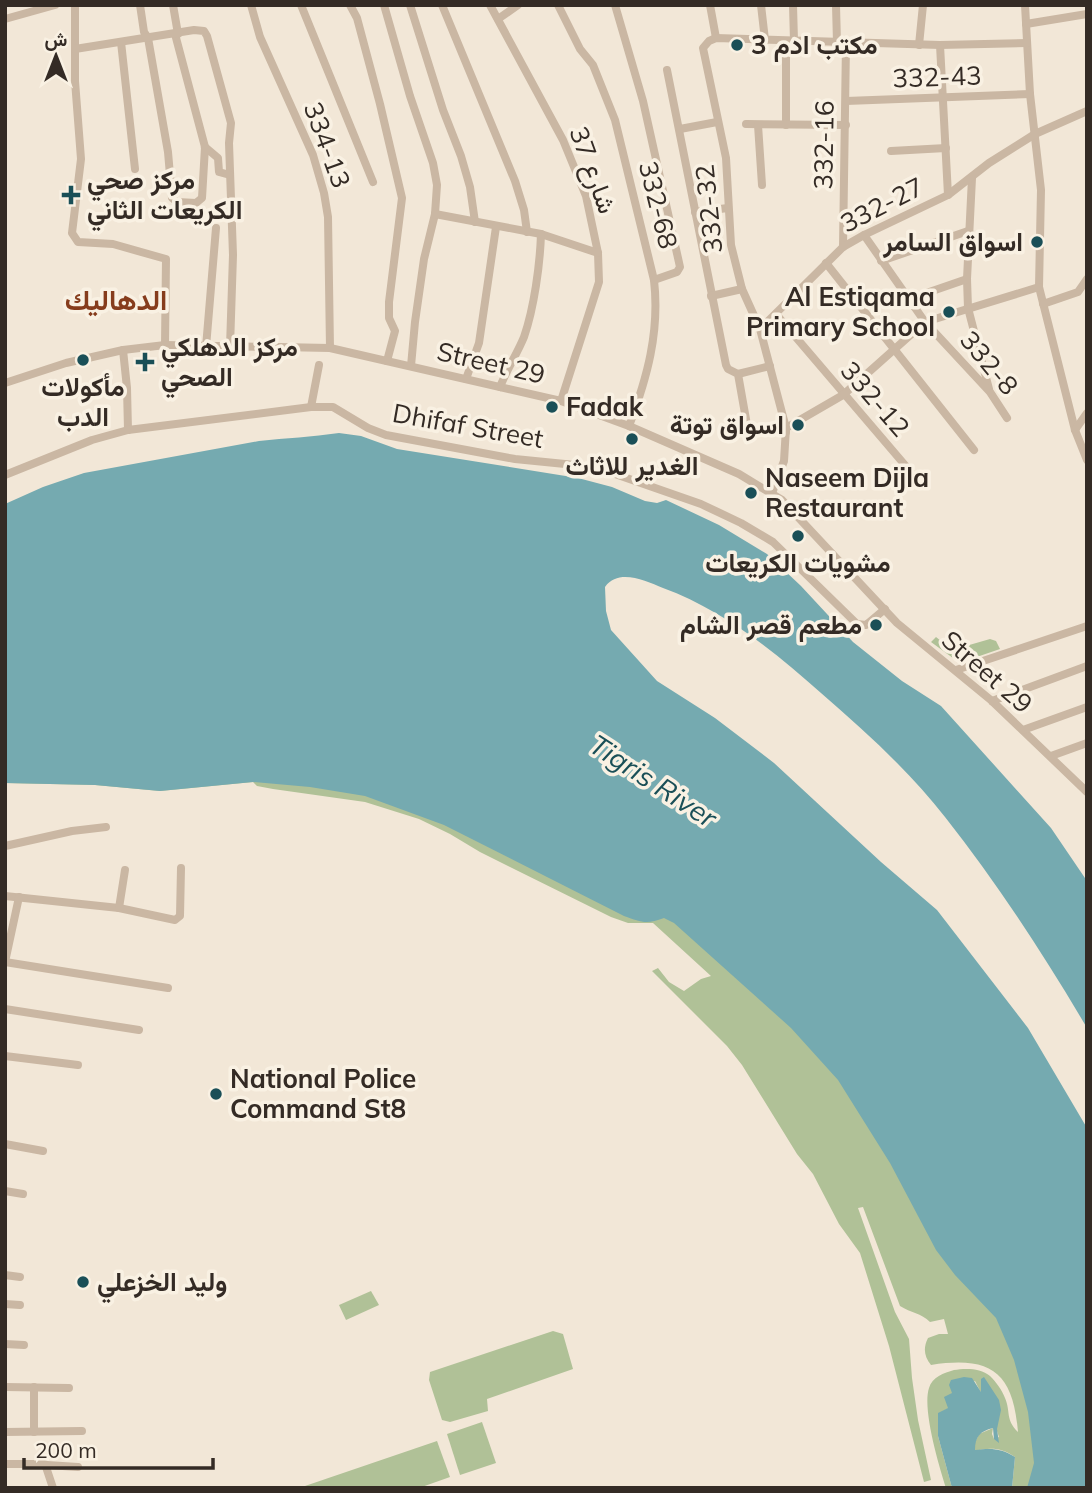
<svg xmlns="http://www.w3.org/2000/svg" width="1092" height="1493" font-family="Mulish,Vazirmatn,sans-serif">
<rect width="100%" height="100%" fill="#f2e7d7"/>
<g fill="#b0c197">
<path d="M936,637L952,650L990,639L996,641L1000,649L962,662L957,661L931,642Z"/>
<path d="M256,767L401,804L656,907L809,1035L1000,1309L1034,1414L1042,1488H1012L1015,1457C1002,1448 991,1447 975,1451V1442L979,1434L993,1428L992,1434L994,1439L999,1437L981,1384V1393L975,1381L952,1393L949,1408L938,1414V1436L952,1488H946C939,1466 922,1409 929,1388C932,1377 944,1373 954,1370C965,1368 981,1368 990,1376C996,1382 1002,1390 1005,1398C1011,1412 1005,1419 1018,1432C1013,1371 990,1356 931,1365C924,1356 923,1348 928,1338L939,1334H948L944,1319L930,1322C921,1313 911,1313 900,1306L863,1207L858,1208L895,1312L909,1339L912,1378L918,1420L931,1480L924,1482L889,1346L860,1253L839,1224L813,1174L797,1154L742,1065L727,1046L652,971L658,968L669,982L684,991L701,979L711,976L653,923H628L611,917L480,852L450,834L419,819L365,802L273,789L257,786L253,782L160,791L95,785L5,783V777Z"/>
<path d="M371,1291L379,1305L346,1320L339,1305Z"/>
<path d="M553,1331L563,1334L573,1369L487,1399L488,1411L450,1422L442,1420L429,1380L430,1372Z"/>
<path d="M482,1422L496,1463L460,1475L447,1434Z"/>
<path d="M437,1441L450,1477L419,1488H305V1486Z"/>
</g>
<g fill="#75aab0">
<path d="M339,433L361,436L397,449L578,478L612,487L645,501L657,503L666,500L719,525L767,554L801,586L853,642L902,681L941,706L1051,828L1087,881V1028C1044,955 997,883 945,817C909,771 865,731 821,693C774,651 723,610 663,588C645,581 619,568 605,587L606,611L611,630L657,681L715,718L774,763L881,862L937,910L1028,1028L1087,1128V1488H1027L1034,1463L1028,1412L1014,1360L996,1318L955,1275L936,1250L890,1163L838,1080L791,1028L674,923L664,918C646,925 641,922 624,916L444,825L365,796L310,787L253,782L160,791L95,785L5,783V504L43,487L84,473L259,441C286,438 312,437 339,433Z"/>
<path d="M964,1377L972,1378L981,1392V1379L984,1377L999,1400L1001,1410L997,1429L999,1443L994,1439L993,1428C980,1431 975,1437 975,1450C991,1448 1001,1448 1015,1457L1012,1488H952L938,1436V1413L948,1408L944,1397L952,1393L949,1385L951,1380Z"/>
</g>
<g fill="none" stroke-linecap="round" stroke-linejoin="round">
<g stroke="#cab7a3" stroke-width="8">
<path d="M75,5V81L81,159L72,233L78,242L113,244L166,259L165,345"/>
<path d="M140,5L144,32L148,38L168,152L172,198L177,202L196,203L202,198L205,147L175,34"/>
<path d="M173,5L178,34"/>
<path d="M251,5L260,37L313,155L324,193L328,217L330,348"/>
<path d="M301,5L373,182"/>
<path d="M350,5L357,18L380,104L402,198L389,302V318L395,331L387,361"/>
<path d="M384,5L410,96L433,163L437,185L435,214L424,259L415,322L411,366"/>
<path d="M410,5L443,110L461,156L470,187L475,222"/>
<path d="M442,5L515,181L524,210L527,232"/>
<path d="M490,5L563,140L586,196L598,253L599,282L561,401"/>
<path d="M558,5L580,49L593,65L615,120L654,280C660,332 647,378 629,426"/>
<path d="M615,5L643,101L680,267L677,272L654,280"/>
<path d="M710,5L716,38"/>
<path d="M761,5L765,40"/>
<path d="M793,5L794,41"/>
<path d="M836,5L837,43"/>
<path d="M1025,5L1030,94L1041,190L1039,287L1075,430L1087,460"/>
<path d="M5,19L55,5"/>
<path d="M498,19L518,5"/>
<path d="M1026,24L1087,14"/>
<path d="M786,41V125"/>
<path d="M121,42L135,169"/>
<path d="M919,45L923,5"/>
<path d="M940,45L948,195"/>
<path d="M75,49L194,30L204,31L207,36L231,123L229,143L233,255L230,347"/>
<path d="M667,70L726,365L728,369L738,374L747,425L756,429L786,432"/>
<path d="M846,101L1030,94"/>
<path d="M746,124L846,125"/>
<path d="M758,125L762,185"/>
<path d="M680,129L717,122"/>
<path d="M205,147L218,158L219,172L230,175"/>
<path d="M891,151L946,148"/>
<path d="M972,178L967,279L968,308L989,389"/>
<path d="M695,212L728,208"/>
<path d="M435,214L541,234L598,253"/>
<path d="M864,235L925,322L990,392L1007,418"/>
<path d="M843,247L846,43"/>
<path d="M881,261L968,231"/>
<path d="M826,263L974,450"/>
<path d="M711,296L742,289"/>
<path d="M909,299L967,279"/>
<path d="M1043,304L1078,292L1087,279"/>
<path d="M776,314L916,478"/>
<path d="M760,329L843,247L864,235L948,195L989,163L1035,134L1087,111"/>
<path d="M206,347L216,228"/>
<path d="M123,350L127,388L128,430"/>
<path d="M738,374L770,366"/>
<path d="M466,379L479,343L496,227"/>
<path d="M5,383L66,363L123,350L165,345L330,348L561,401L629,426L739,474L782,500L897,623L992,701L1087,792"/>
<path d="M500,387C507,369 517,354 524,337C534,308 540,265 541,234"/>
<path d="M311,407L319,365"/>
<path d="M786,428L843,395L925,322L1039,287"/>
<path d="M1075,430L1087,413"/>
<path d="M5,475L92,440L128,430L311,407H333L368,428L386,435L515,459L595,467L701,504L741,523L773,542L857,624L866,625L885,609"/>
<path d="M772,493L784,461L786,428L760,329L742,289L731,245L726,158L703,48L709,41L716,38L940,45L1027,43"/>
<path d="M956,670L1087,626"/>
<path d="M992,701L1087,666"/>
<path d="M1023,730L1087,707"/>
<path d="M1051,756L1087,743"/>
<path d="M5,846L72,831L106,827"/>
<path d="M5,896L119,908L175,920L180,916L181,868"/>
<path d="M119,908L125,870"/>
<path d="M5,962L168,988"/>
<path d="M5,962L19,897"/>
<path d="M5,1009L139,1030"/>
<path d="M5,1056L78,1065"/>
<path d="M5,1144L43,1151"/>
<path d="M5,1191L23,1194"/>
<path d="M5,1275L20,1277"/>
<path d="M5,1304L20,1305"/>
<path d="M5,1344L24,1345"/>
<path d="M5,1387L69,1388"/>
<path d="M5,1432L82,1431"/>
<path d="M34,1432V1387"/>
<path d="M5,1464H45L53,1488"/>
<path d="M47,1465L78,1467"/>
</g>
</g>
<g fill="#1a4f57" stroke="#f9f1e3" stroke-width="2.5">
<circle cx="737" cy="45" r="7"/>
<path d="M67.5 184.5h7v7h7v7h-7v7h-7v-7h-7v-7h7z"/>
<circle cx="1037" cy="242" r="7"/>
<circle cx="949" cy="312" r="7"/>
<circle cx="83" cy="360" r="7"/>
<path d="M141.5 351.5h7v7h7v7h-7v7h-7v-7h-7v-7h7z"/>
<circle cx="552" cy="407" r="7"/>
<circle cx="798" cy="425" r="7"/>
<circle cx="632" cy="439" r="7"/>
<circle cx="751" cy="493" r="7"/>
<circle cx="798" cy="536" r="7"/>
<circle cx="876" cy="625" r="7"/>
<circle cx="216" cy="1094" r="7"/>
<circle cx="83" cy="1282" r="7"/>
</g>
<g text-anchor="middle" stroke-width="7" stroke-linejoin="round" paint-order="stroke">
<g font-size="26" font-weight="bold" fill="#342b25" stroke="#f9f1e3" text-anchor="start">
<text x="751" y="54">مكتب ادم 3</text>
<text x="87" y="189">مركز صحي<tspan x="87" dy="30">الكريعات الثاني</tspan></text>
<text x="1023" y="251" text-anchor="end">اسواق السامر</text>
<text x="935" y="306" text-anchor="end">Al Estiqama<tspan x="935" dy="30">Primary School</tspan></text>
<text x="161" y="356">مركز الدهلكي<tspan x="161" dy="30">الصحي</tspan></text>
<text x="83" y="396" text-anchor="middle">مأكولات<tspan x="83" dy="30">الدب</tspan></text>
<text x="566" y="416">Fadak</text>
<text x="784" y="434" text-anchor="end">اسواق توتة</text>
<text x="632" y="475" text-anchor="middle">الغدير للاثاث</text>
<text x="765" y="487">Naseem Dijla<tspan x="765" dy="30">Restaurant</tspan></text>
<text x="798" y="572" text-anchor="middle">مشويات الكريعات</text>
<text x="862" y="634" text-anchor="end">مطعم قصر الشام</text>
<text x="230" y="1088">National Police<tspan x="230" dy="30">Command St8</tspan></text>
<text x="97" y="1291">وليد الخزعلي</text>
</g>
<g font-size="26" fill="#342b25" stroke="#f9f1e3">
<text transform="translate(937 77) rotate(-2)" y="9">332-43</text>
<text transform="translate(327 145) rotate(70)" y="9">334-13</text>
<text transform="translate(824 145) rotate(-89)" y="9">332-16</text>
<text transform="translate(593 170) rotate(70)" y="9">شارع 37</text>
<text transform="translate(658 205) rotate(76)" y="9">332-68</text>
<text transform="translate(882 205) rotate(-27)" y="9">332-27</text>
<text transform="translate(709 209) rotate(-96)" y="9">332-32</text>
<text transform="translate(491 363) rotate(13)" y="9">Street 29</text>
<text transform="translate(989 363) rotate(50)" y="9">332-8</text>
<text transform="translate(875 399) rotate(49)" y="9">332-12</text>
<text transform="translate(468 426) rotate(10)" y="9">Dhifaf Street</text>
<text transform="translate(987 672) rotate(41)" y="9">Street 29</text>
</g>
<g font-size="28" font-weight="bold" fill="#863c1c" stroke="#f9f1e3">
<text x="116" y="310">الدهاليك</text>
</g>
<g font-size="28" font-style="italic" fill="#1a4f57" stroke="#f9f1e3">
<text transform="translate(653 781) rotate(33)" y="10">Tigris River</text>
</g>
</g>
<rect width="1092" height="1493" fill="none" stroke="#342b25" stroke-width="14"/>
<g transform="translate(56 56)" stroke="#f9f1e3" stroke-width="5" paint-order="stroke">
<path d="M0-5L12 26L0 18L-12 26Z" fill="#342b25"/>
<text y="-10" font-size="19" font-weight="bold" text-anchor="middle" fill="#342b25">ش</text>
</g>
<path d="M24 1458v10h189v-10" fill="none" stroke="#342b25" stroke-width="3.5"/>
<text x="35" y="1458" font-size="21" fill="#342b25" stroke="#f9f1e3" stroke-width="5" paint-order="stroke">200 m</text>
</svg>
